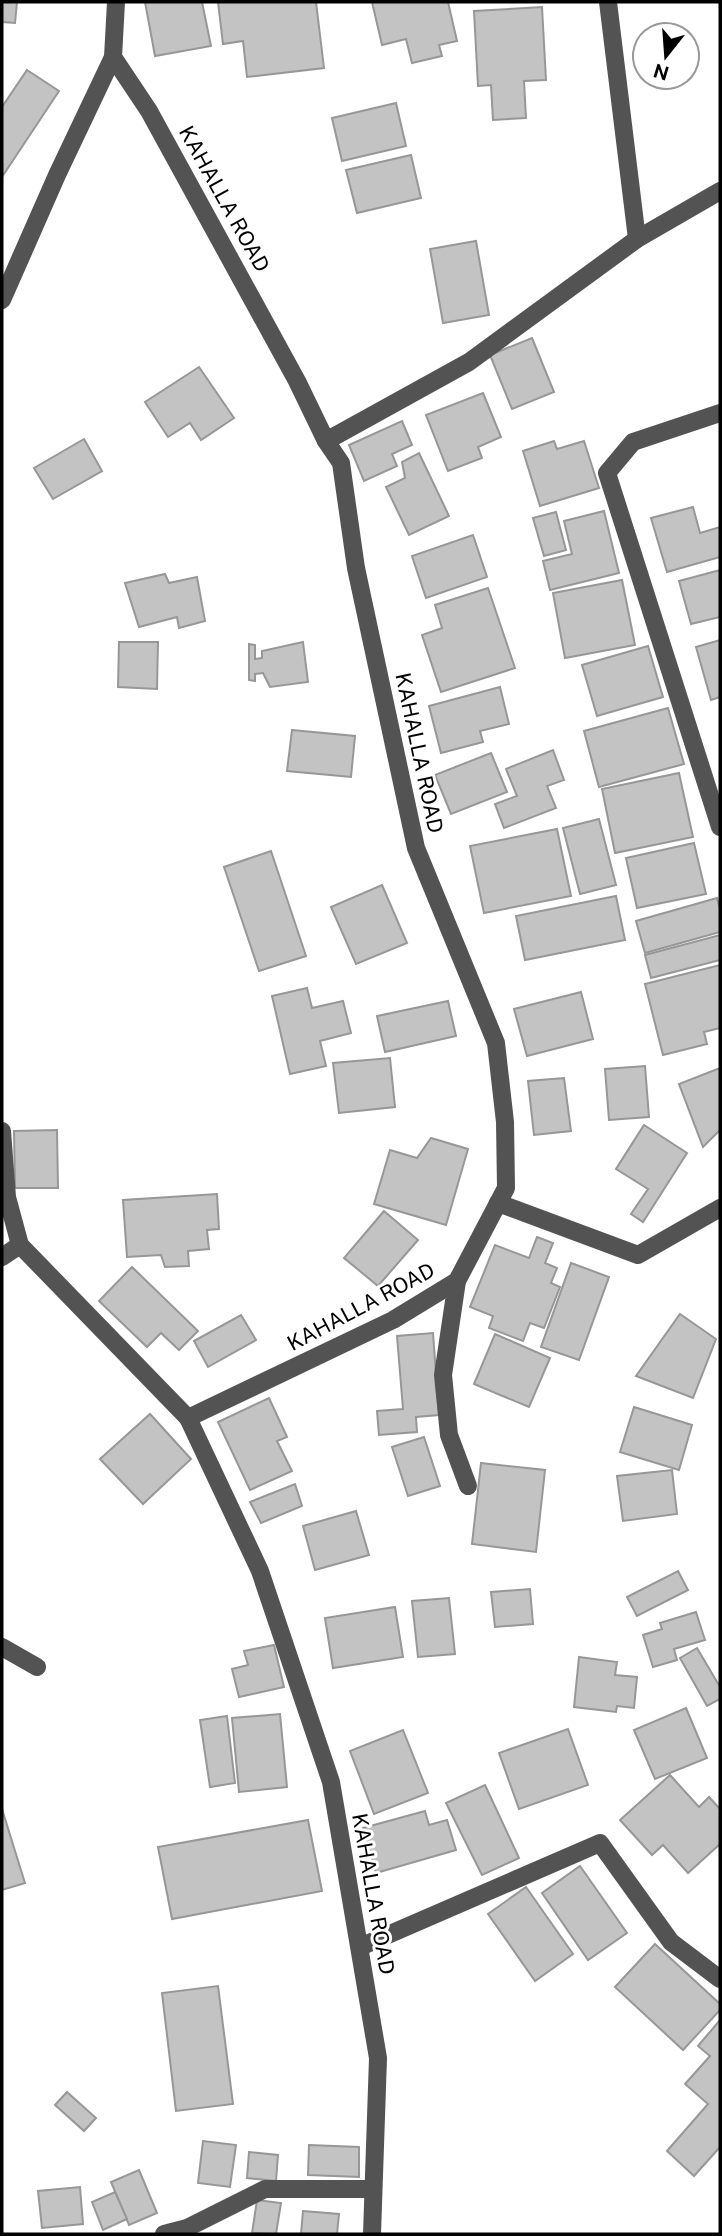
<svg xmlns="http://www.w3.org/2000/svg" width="722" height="2236" font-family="'Public Sans',sans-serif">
<rect width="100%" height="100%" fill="#fff"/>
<g fill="#c3c3c3" stroke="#979797" stroke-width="2">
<path d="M2,2H17L15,23L2,22Z"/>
<path d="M145,2H202L211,46L155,56Z"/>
<path d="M218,2H316L324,68L247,77L243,41L223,44Z"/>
<path d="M372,2H448L457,41L439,45L442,56L412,63L406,39L382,45Z"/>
<path d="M542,7L546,80L524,81L526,118L493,120L491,85L478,86L474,11Z"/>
<path d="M27,70L59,91L2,177V107Z"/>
<path d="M396,103L406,146L342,161L332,118Z"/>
<path d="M411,155L421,198L357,213L346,170Z"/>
<path d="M476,241L489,315L443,323L430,249Z"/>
<path d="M532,338L554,392L512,409L490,355Z"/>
<path d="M199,367L234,418L201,440L190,423L168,437L145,402Z"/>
<path d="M483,393L501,437L478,447L482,458L448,471L426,415Z"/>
<path d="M402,421L412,445L392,454L397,466L364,481L349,445Z"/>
<path d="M84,439L102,471L53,499L34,468Z"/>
<path d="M554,441L557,449L584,441L599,488L540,506L523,451Z"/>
<path d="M419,453L449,516L409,535L386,487L405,478L402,462Z"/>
<path d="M693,507L700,533L720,527V557L667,572L651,518Z"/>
<path d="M604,511L619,573L550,590L543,561L572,554L564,521Z"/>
<path d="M556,512L566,550L544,556L533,518Z"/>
<path d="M473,535L487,577L426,598L412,556Z"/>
<path d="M720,570V617L691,624L679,581Z"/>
<path d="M165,574L169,583L197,577L205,621L179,628L177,617L139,627L125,583Z"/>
<path d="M622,580L635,645L565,658L553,593Z"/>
<path d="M488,588L515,668L441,692L422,635L442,628L435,605Z"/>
<path d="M720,640V697L711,700L696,647Z"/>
<path d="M119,642H158L157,689L118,687Z"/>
<path d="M303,642L308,682L270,687L263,673L255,674V681L249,680V644L255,645V659L262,658V651Z"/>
<path d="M648,646L663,697L597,716L582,665Z"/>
<path d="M500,687L509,724L480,731L483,742L441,753L429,706Z"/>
<path d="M668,708L684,764L599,787L584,731Z"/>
<path d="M292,730L355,736L351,777L287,771Z"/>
<path d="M553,750L564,780L547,786L556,808L504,828L495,804L517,796L506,769Z"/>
<path d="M491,753L507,792L451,814L435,775Z"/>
<path d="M679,773L693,837L615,853L602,789Z"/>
<path d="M599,819L616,885L580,894L563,828Z"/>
<path d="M557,829L571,896L484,913L470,846Z"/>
<path d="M694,843L706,894L637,908L626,858Z"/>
<path d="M271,851L306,956L259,971L224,867Z"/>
<path d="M382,885L407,943L356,964L331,907Z"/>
<path d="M616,896L625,940L525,960L516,916Z"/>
<path d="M717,898L720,909V932L645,953L636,921Z"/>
<path d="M720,935V960L651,978L645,955Z"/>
<path d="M720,965V1028L704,1032L707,1044L663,1055L645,984Z"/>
<path d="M307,988L312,1008L343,1001L351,1033L320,1041L326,1066L290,1074L272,996Z"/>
<path d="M581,992L593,1039L527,1056L514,1009Z"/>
<path d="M448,1001L456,1036L385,1052L377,1016Z"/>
<path d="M390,1058L395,1107L339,1113L333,1063Z"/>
<path d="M645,1066L649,1117L609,1120L605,1069Z"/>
<path d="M720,1068V1130L703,1147L679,1084Z"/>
<path d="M564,1078L571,1131L534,1135L528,1081Z"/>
<path d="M644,1125L687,1153L643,1222L631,1214L648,1189L616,1169Z"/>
<path d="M57,1130L58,1188H15L14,1131Z"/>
<path d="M431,1138L468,1149L446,1225L374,1204L390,1150L417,1158Z"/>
<path d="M217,1194L219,1229L207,1230L209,1249L188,1251L189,1266L165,1267L161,1255L127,1257L123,1200Z"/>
<path d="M384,1211L418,1240L378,1286L344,1258Z"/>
<path d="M537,1237L553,1243L545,1263L557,1268L551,1283L560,1287L544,1328L530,1323L523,1341L489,1328L493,1316L470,1307L495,1245L529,1258Z"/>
<path d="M571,1263L609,1277L579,1360L541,1347Z"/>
<path d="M132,1267L198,1331L179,1350L161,1333L147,1347L99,1301Z"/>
<path d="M680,1314L716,1339L693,1398L636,1376Z"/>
<path d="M241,1315L256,1340L208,1367L194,1341Z"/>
<path d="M433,1333L439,1415L416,1417L417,1432L379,1435L377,1411L403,1409L397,1336Z"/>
<path d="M495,1334L550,1358L529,1407L474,1384Z"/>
<path d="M269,1398L287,1437L277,1441L292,1471L250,1490L218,1422Z"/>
<path d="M634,1407L692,1425L679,1470L620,1452Z"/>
<path d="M150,1414L191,1459L143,1504L100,1459Z"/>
<path d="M424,1437L440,1486L408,1496L392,1447Z"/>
<path d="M481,1463L545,1470L536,1552L472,1544Z"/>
<path d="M672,1470L677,1514L623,1521L617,1476Z"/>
<path d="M295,1484L302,1506L261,1523L250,1502Z"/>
<path d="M356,1511L369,1555L315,1570L303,1526Z"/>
<path d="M678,1571L688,1590L637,1616L627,1597Z"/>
<path d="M530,1589L533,1624L495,1627L491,1592Z"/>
<path d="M449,1598L455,1654L418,1657L412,1601Z"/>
<path d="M395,1607L403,1657L333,1668L325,1618Z"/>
<path d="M696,1612L705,1640L674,1649L677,1660L653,1667L643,1635L662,1629L660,1623Z"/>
<path d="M274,1645L284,1687L239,1697L232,1669L248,1665L244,1651Z"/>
<path d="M697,1648L720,1687V1699L707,1706L680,1658Z"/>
<path d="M579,1657L617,1662L615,1675L637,1677L634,1708L617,1706L616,1712L574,1707Z"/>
<path d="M686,1708L707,1758L655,1779L634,1730Z"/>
<path d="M280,1714L287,1787L239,1792L232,1718Z"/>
<path d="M227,1716L235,1783L210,1787L200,1720Z"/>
<path d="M568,1729L588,1785L519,1809L499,1753Z"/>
<path d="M403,1730L428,1793L374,1814L350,1751Z"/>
<path d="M670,1775L699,1807L709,1797L720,1809V1844L688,1873L663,1845L652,1855L620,1820Z"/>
<path d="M485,1785L519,1858L482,1875L446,1803Z"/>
<path d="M2,1809L25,1883L2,1890Z"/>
<path d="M425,1811L429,1825L447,1820L456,1850L376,1873L363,1828Z"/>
<path d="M308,1820L322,1891L172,1919L158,1847Z"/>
<path d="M580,1866L627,1933L588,1960L542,1893Z"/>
<path d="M526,1887L573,1954L535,1981L488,1914Z"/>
<path d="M655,1944L720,2004V2010L683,2050L615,1987Z"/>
<path d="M218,1986L233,2104L176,2111L162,1993Z"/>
<path d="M720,2020V2147L694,2176L667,2151L708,2104L685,2084L710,2056L698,2046Z"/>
<path d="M67,2092L96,2118L84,2131L55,2105Z"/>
<path d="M203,2141L236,2145L230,2187L198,2183Z"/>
<path d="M309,2145L359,2147V2177L308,2175Z"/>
<path d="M249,2152L278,2155L276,2181L247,2178Z"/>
<path d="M139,2170L157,2213L129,2225L111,2182Z"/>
<path d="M80,2187L83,2224L42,2228L38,2191Z"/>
<path d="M115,2192L127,2219L103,2230L92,2202Z"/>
<path d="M257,2200L281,2203L276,2234L252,2233Z"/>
<path d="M303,2211L339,2214L337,2234H301Z"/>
</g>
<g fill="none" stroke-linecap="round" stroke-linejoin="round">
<g stroke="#535353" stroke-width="18">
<path d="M116,2L113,57L149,111L297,381L326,441L341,463L356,568L416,848L496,1043L505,1122L506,1188L457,1281L393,1320L188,1418L260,1571L331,1782L378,2058L372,2234"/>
<path d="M608,2L637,239"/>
<path d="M2,300L57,175L113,57"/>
<path d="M720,413L633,442L607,473L720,827"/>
<path d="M326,441L469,362L637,239L720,191"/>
<path d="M2,1131L7,1197L20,1245L188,1418"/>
<path d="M498,1203L638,1255L720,1208"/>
<path d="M2,1257L20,1245"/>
<path d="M457,1281L443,1375L449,1435L468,1486"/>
<path d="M2,1647L37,1667"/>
<path d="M360,1947L600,1843L671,1942L720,1979"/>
<path d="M164,2234L187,2228L265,2189H373"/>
</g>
</g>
<g text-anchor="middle" stroke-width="6" stroke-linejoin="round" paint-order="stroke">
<g font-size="21" fill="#000" stroke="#fff">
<text transform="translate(224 199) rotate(61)" y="7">KAHALLA ROAD</text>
<text transform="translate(419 753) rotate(78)" y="7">KAHALLA ROAD</text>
<text transform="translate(361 1307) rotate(-28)" y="7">KAHALLA ROAD</text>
<text transform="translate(373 1894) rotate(80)" y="7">KAHALLA ROAD</text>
</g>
</g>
<rect width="722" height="2236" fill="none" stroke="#000000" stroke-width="7"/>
<g transform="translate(666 56) rotate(197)"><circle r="33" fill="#ffffff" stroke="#999999" stroke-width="2"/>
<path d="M0-5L12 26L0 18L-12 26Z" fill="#000000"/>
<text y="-10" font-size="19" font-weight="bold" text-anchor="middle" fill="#000000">N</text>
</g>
</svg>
